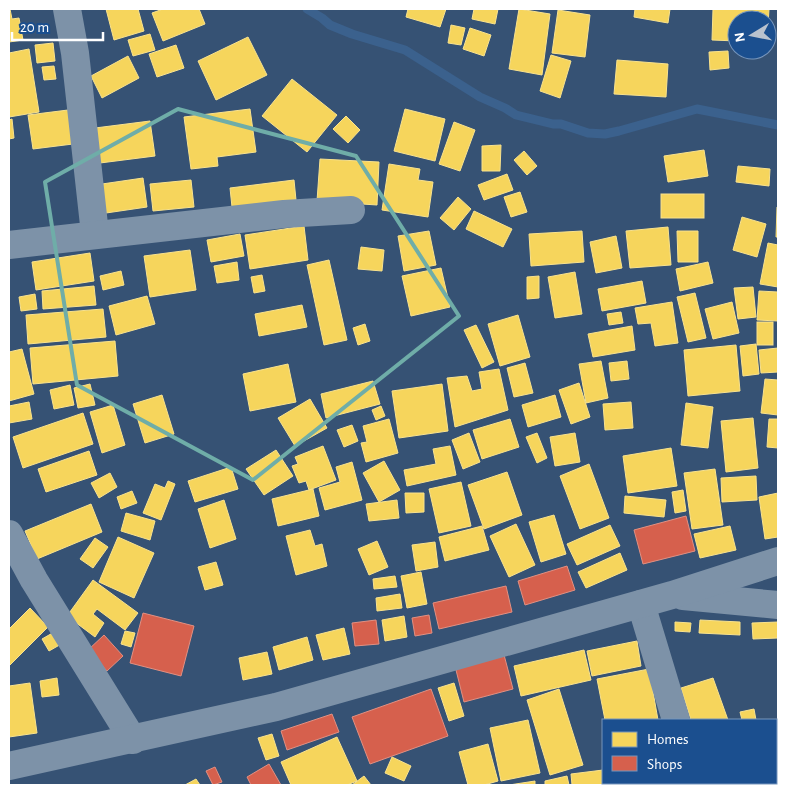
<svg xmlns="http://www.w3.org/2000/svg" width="787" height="794" font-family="'Alegreya Sans',sans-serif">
<rect width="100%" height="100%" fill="#365274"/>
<g fill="#f6d55c" stroke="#f9e28d">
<path d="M9,9H10L12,19L19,18L23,40L9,42Z"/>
<path d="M106,9H138L144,31L114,40Z"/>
<path d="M163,9H199L205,24L163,41L152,13Z"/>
<path d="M408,9H446L440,27L406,17Z"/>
<path d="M474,9H498L495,24L472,19Z"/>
<path d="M519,9L550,14L542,75L509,69Z"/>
<path d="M635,9H670L668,23L634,17Z"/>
<path d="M713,9H769L767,43V20H737V41L712,40Z"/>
<path d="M558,10L590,15L585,57L552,53Z"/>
<path d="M451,25L465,28L461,45L448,43Z"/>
<path d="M470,28L491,35L484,56L463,49Z"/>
<path d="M150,34L155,50L133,56L128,40Z"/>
<path d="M248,37L267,75L216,100L198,61Z"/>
<path d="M53,43L55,61L37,63L35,45Z"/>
<path d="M176,45L184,68L157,77L149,54Z"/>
<path d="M29,49L39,112L9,117V53Z"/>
<path d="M728,51L729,68L710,70L709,52Z"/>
<path d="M551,55L571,61L560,98L540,91Z"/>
<path d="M128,56L139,78L102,98L91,76Z"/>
<path d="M617,60L668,64L666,97L614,94Z"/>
<path d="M54,66L56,79L44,80L42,67Z"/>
<path d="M292,79L337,115L307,152L262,116Z"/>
<path d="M76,109L81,143L33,149L28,115Z"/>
<path d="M250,109L256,152L217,157L218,166L191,169L184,117Z"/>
<path d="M405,109L445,119L435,161L394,151Z"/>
<path d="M346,116L360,130L348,143L333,129Z"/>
<path d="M12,119L14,138L9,139V120Z"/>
<path d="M150,121L155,156L100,163L95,128Z"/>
<path d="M454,122L475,130L460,171L439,164Z"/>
<path d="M501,145L500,171H482V146Z"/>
<path d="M704,150L708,176L668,182L664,156Z"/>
<path d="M524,151L537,166L527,175L514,160Z"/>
<path d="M320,159L379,162L377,205L317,201Z"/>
<path d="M389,164L420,169L418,180L433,182L428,217L382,210Z"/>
<path d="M738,166L770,169L769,186L736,182Z"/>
<path d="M507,174L513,190L484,200L478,185Z"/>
<path d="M143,178L147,207L106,213L102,184Z"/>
<path d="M191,180L194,207L153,211L150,184Z"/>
<path d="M294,180L296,200L232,207L230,188Z"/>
<path d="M520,192L527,212L511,217L504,197Z"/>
<rect x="661" y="194" width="43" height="24"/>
<path d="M458,197L471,209L454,230L440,218Z"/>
<path d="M777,207H778V237H776Z"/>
<path d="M474,211L512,229L503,247L466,229Z"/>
<path d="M742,217L766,224L757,257L733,250Z"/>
<path d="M304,226L308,260L250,269L245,235Z"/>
<path d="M668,227L671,265L630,268L626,231Z"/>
<path d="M429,231L436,265L404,271L398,236Z"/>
<path d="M582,231L584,262L531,266L529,234Z"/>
<path d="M677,231H698V262H678Z"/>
<path d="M240,234L244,256L211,262L207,240Z"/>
<path d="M616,236L622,268L596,273L590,242Z"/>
<path d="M768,243L778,245V287L760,284Z"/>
<path d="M361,247L384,250L382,271L358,269Z"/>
<path d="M190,250L196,290L150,297L144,256Z"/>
<path d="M90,253L94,281L36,290L32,262Z"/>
<path d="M329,260L347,340L324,345L307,265Z"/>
<path d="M237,262L239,280L217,283L214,266Z"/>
<path d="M708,262L713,283L680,291L676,269Z"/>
<path d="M441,268L450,307L411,316L402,276Z"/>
<path d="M121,271L124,285L103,290L100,276Z"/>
<path d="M575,272L582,314L555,318L548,277Z"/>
<path d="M262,275L265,291L254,293L251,277Z"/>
<path d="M539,276V298L527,299V277Z"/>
<path d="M642,281L646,303L602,311L598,289Z"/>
<path d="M94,286L96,305L43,309L42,291Z"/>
<path d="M753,287L756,317L738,319L734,288Z"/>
<path d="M759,291L778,292V321L757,320Z"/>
<path d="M695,293L706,338L688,342L677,297Z"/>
<path d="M35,294L37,309L21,311L19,297Z"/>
<path d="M147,296L155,324L116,335L109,306Z"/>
<path d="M672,302L678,343L655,346L651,323L638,324L635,308Z"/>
<path d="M732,302L739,333L713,339L705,309Z"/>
<path d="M302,305L307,327L259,336L255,314Z"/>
<path d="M103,309L106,337L28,344L26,315Z"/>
<path d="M621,312L623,323L609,325L607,314Z"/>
<path d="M518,315L530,357L500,366L488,324Z"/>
<rect x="757" y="322" width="16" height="23"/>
<path d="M365,324L370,341L358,345L353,328Z"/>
<path d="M476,325L494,362L482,368L464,330Z"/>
<path d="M632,326L635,350L593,357L588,334Z"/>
<path d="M115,341L118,376L33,384L30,348Z"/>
<path d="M756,344L759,374L743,376L740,346Z"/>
<path d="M736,345L740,391L688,396L684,350Z"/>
<path d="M778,348V372L761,373L759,350Z"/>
<path d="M22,349L34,394L9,401V352Z"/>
<path d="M601,361L608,398L586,403L579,364Z"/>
<path d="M627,361L629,379L611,381L609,363Z"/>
<path d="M525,363L533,393L514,397L507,368Z"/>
<path d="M288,364L296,402L250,411L243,374Z"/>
<path d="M499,369L508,410L455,427L447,378L467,376L472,391L482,389L479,372Z"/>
<path d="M765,379L778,380V415L761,413Z"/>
<path d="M373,381L380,404L326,418L321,394Z"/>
<path d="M579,383L590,417L571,424L559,390Z"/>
<path d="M90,384L95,405L78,408L74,388Z"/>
<path d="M442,384L448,431L399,438L392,391Z"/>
<path d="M70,385L74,405L54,409L50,390Z"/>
<path d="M162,395L174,434L145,443L133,404Z"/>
<path d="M555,395L561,417L528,427L522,405Z"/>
<path d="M310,399L327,428L295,446L278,418Z"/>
<path d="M29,402L32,419L9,423V406Z"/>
<path d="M631,402L633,428L605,430L603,404Z"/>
<path d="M686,403L713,407L708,448L681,445Z"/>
<path d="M113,405L125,445L102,453L90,412Z"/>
<path d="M381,406L385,416L376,420L372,410Z"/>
<path d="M83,413L93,444L23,468L13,437Z"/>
<path d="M753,418L758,468L726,472L721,421Z"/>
<path d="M389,419L398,453L366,462L361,443L367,442L363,426Z"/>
<path d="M510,419L519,447L482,459L473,430Z"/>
<path d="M769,419H778V448L767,447Z"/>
<path d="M352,425L358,441L344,447L337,430Z"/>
<path d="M469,433L480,462L463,469L452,440Z"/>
<path d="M537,433L547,458L537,463L526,437Z"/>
<path d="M575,433L580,462L555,466L550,437Z"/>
<path d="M323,446L336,480L309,490L306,481L299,483L292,466L298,464L295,457Z"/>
<path d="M450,446L456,475L407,486L404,470L436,464L433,449Z"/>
<path d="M671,448L677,486L628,493L623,456Z"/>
<path d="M276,450L293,476L264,495L246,469Z"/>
<path d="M89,451L97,475L46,492L38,469Z"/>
<path d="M384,461L400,490L379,502L363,473Z"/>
<path d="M352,462L362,500L325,510L319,488L340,482L336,467Z"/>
<path d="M589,464L609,518L580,529L560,476Z"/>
<path d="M231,467L238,489L195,502L188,481Z"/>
<path d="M715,469L723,525L692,529L684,473Z"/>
<path d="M507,472L522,515L484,529L468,485Z"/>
<path d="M110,473L117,487L99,498L91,483Z"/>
<path d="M756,476L757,500L722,502L721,478Z"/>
<path d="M168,481L175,484L161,520L143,513L155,484L165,488Z"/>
<path d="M461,482L471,526L439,533L429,489Z"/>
<path d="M313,489L319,516L278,526L272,499Z"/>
<path d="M683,490L686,511L675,513L672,492Z"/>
<path d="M132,491L137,503L121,509L117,497Z"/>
<path d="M405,493H424V512L406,513Z"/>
<path d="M778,493V537L765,539L759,497Z"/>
<path d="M625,496L666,500L664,517L624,513Z"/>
<path d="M224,500L236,539L210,548L198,509Z"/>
<path d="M397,500L399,518L369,521L366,504Z"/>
<path d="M91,504L102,532L37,559L25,531Z"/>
<path d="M126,513L155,521L150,540L121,531Z"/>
<path d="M554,515L566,554L541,562L529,522Z"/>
<path d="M516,524L535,565L509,577L490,536Z"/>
<path d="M610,525L620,546L577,565L567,544Z"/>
<path d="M482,526L489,550L445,561L439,537Z"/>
<path d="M730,526L736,550L700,558L694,534Z"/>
<path d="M310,530L315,546L322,544L327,566L296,575L286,536Z"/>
<path d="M118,537L154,553L134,598L99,582Z"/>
<path d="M95,538L108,547L93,568L80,559Z"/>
<path d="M377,541L388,567L369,575L358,549Z"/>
<path d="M435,542L438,567L416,571L412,545Z"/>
<path d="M620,553L627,570L586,588L578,572Z"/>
<path d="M216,562L223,585L205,590L198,567Z"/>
<path d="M421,572L427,604L407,608L401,576Z"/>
<path d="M395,576L397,587L374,589L373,579Z"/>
<path d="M93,580L138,613L125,630L97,609L93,614L104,623L95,637L67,616Z"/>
<path d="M400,594L402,608L377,611L376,598Z"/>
<path d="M30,608L48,627L9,666V629Z"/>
<path d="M404,616L407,637L385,641L382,620Z"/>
<path d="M700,620L740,622V635L699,633Z"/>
<path d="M675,622L691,623L690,632L675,631Z"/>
<path d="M778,622V638L753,639L752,623Z"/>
<path d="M344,628L350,654L323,660L316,635Z"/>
<path d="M56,631L63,643L49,651L42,639Z"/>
<path d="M125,631L135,633L131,647L121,644Z"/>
<path d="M307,637L313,660L279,670L273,647Z"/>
<path d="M637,641L641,666L592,676L587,651Z"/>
<path d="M584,650L591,680L521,696L514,666Z"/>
<path d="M267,652L272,674L243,680L239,658Z"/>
<path d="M649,669L658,720H605L597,679Z"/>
<path d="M57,678L59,695L42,697L40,681Z"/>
<path d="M713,678L728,720H691L681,688Z"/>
<path d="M30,683L37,733L9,737V686Z"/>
<path d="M454,683L464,716L449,721L438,688Z"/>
<path d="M559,689L583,765L550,775L527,700Z"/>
<path d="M754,709L756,720H742L740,712Z"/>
<path d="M528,720L540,773L501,781L490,728Z"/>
<path d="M272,734L279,756L266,760L258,738Z"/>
<path d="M337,737L357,781L347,785H291L281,762Z"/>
<path d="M488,744L498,781L484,785H468L459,752Z"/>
<path d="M392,757L411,766L404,781L385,773Z"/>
<path d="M603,770V783H627V785H572L571,774Z"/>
<path d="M364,776L371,785H352Z"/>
<path d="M567,776L569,785H545V781Z"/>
<path d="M196,779L200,785H185Z"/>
<path d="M535,781V785H509Z"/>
<path d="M647,783H675V785H648Z"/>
<path d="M705,783H747V785H706Z"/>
</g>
<g fill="#d6604d" stroke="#e29082">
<path d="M686,516L695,551L643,564L634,530Z"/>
<path d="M567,566L575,590L525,605L518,581Z"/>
<path d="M506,586L512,612L439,629L433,603Z"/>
<path d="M143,613L194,626L181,676L130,663Z"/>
<path d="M429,615L432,633L415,636L412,618Z"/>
<path d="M376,620L379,644L355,646L352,623Z"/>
<path d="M104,635L123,656L107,671L88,650Z"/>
<path d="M503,651L513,689L464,702L454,662Z"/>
<path d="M431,689L448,736L370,764L352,717Z"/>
<path d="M332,714L339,732L287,750L281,731Z"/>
<path d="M269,764L281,785H251L247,777Z"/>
<path d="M215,767L222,782L213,785L206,771Z"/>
</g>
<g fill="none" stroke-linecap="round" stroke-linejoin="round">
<path stroke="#3b618d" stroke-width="9" d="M307,9L322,18L330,25L352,34L405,50L480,97L505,108L516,115L553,124H561L588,133L605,134L619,131L697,109L778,125"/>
<g stroke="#7d92a8" stroke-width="28">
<path d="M67,9L75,53L95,234"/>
<path d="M9,245L284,214L351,210"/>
<path d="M9,534L34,580L133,740"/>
<path d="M683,596L778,605"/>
<path d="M641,604L676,720"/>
<path d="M9,766L276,707L672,595L778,561"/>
<path d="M692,783L693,785"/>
</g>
</g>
<path fill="none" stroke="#6fada8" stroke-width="4" stroke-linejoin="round" d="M178,109L356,156L459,316L253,480L77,385L45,182Z"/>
<rect width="787" height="794" fill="none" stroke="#ffffff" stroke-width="20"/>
<rect x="602" y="719" width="175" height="65" fill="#1b4f8f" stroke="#7695bc"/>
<rect x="612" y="732" width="25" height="15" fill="#f6d55c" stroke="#7695bc"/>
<text x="647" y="744" font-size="15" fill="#ffffff">Homes</text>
<rect x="612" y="756" width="25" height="15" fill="#d6604d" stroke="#7695bc"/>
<text x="647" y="769" font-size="15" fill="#ffffff">Shops</text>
<g transform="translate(752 35) rotate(260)"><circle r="24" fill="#1b4f8f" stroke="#7695bc"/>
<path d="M0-4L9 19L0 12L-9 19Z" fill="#b9c2ce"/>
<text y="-8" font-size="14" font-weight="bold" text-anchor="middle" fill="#ffffff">N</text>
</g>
<path d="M12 32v8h91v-8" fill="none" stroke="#ffffff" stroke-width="2.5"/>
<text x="20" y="32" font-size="15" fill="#ffffff" stroke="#1b4f8f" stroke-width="4" paint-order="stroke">20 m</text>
</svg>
